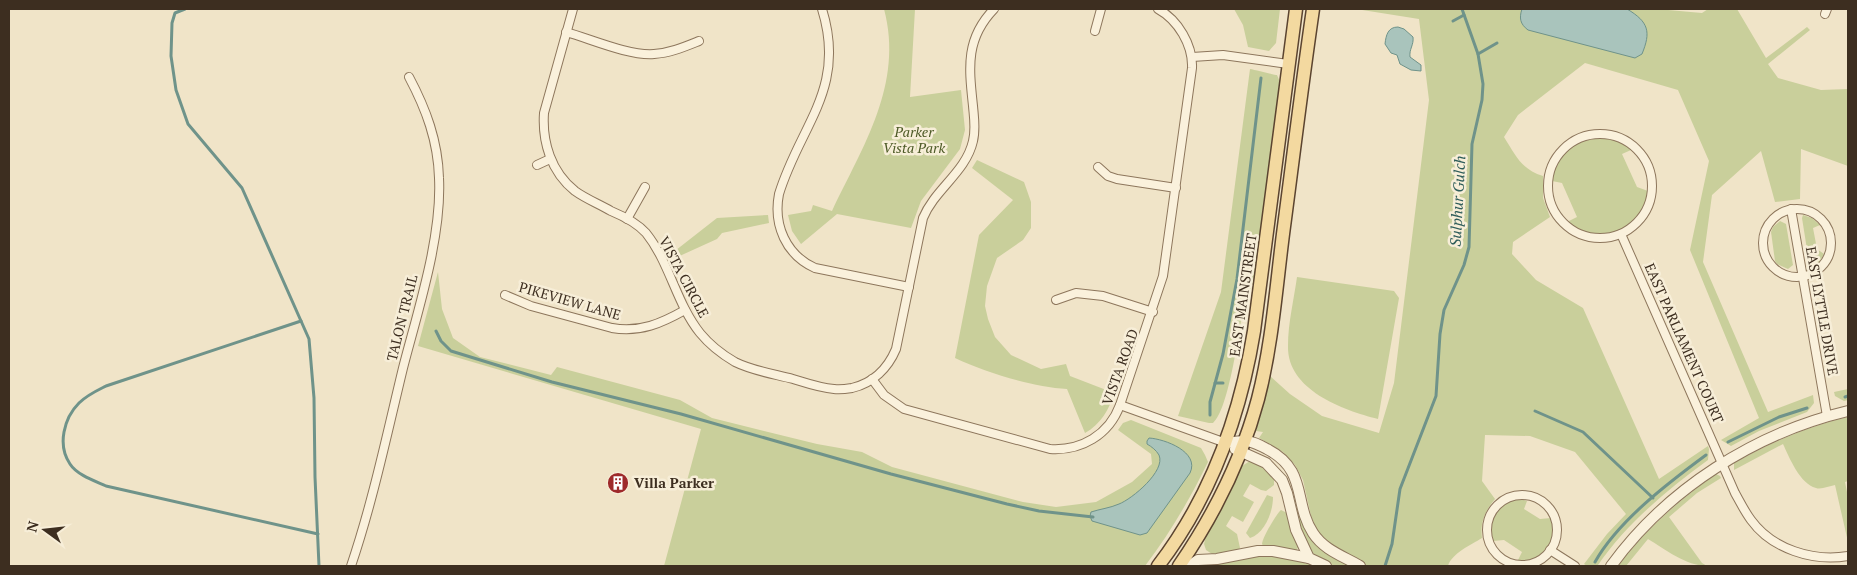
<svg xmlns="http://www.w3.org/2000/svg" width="1857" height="575" font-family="'PT Serif',serif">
<rect width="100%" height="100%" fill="#f0e4c8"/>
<g fill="#c9cf9b">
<path d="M884,9H915L910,97L961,90L965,130L960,149L921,201L911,228L837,214L801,244L792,231L788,215L811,211L813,205L832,211C863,146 904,84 884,9Z"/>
<path d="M1234,9H1280L1276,43L1269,51L1248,47L1243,25Z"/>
<path d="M1356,9H1657L1702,13L1708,9H1737L1766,58L1807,27L1810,30L1768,64L1778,78L1821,90L1848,89V166L1801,149L1800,199L1775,202L1761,151L1712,195L1703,262L1768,412L1813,395L1814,403L1807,412L1759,431L1731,446L1721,440L1759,418L1690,250L1709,161L1678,90L1585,63L1518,115L1504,137C1516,156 1521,169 1543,176V198L1550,217L1513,242L1512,254L1536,280L1583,308L1659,479L1708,446L1709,449L1708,460C1667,490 1627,523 1598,565L1587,566L1584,564L1607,534L1626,514L1575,452L1530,436L1485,435L1482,481L1495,499C1485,511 1480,522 1482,538C1471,545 1452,553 1448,566H1367L1332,547L1320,535L1315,526L1311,516L1303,480L1295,465L1283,452L1259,438L1263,432L1256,431L1269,375L1290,394L1322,416L1379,433L1394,383L1429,100L1419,19Z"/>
<path d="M1250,69C1256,70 1274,75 1277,75L1280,82L1254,277L1248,301L1244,302C1240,326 1229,410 1213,423H1209L1178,416L1221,292Z"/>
<path d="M1603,138L1619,141L1631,147V150L1622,154L1637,187L1648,191V194C1639,231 1603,244 1570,226L1569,221L1577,217L1562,183L1552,181V177C1561,150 1574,140 1603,138Z"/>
<path d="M977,160L1024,182L1031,202V228L1023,240L997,258L987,286L985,306L988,319L995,337L1011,355L1041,369L1066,364L1070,376L1114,393C1109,410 1101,424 1085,433L1067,389C1033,387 987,373 955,358L979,235L1013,200L972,168Z"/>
<path d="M768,215L769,223L722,233L717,239L673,259L671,254L717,218Z"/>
<path d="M1803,215L1812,218L1820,225L1813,228L1817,249L1824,254L1819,263L1814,265L1809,262L1802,218Z"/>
<path d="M1780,221L1786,224L1793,265L1788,269L1777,264L1775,261L1771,232L1773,227Z"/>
<path d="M438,272L442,309L453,338L480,357L551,375L557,367L680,400L712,418L817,444L862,452L892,467L1023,502L1056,507L1096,502L1132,482L1152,464L1151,454L1118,430L1123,423L1131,420L1201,448L1205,455L1208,462C1190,499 1170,533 1145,566H664L701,429L418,346Z"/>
<path d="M1297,277L1394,291L1399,298L1378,419C1343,410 1287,390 1288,346C1288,323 1294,299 1297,277Z"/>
<path d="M1848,389V400L1844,401L1835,396L1834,392Z"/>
<path d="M1848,417V481L1845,482L1848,497V542L1835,485C1829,486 1821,490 1816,488C1800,484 1789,457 1783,444L1734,470V463C1770,443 1808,426 1848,417Z"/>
<path d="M1250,461L1259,464L1274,478V485L1266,491L1261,490L1250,484L1243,496L1254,502L1243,522L1232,516L1226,526L1237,534L1240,548L1237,551L1212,554L1206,550L1204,544L1206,536L1225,503L1242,466Z"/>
<path d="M1716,474L1720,476L1721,478L1697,493L1669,517L1702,563L1707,566C1686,566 1665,549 1648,539L1626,566H1618C1645,530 1679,500 1716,474Z"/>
<path d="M1267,495L1273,497C1273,512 1265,533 1250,538L1246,533Z"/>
<path d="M1521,499L1527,501L1524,509L1540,519L1551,518C1561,536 1539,569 1518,560L1522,552L1504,540L1493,541C1484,522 1500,499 1521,499Z"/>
<path d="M1281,510L1287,513L1299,546L1296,551L1264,547L1262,544C1262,538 1277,513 1281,510Z"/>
<path d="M1296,510L1298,511L1308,534L1351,566H1334L1314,554L1303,539Z"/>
<path d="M1276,555L1315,566H1195L1249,556Z"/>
</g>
<g fill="#a9c4bc" stroke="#6f938a">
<path d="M1522,9H1627C1649,22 1651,32 1642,54L1635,58L1528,30C1520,24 1519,18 1522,9Z"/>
<path d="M1398,27L1404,29L1413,37C1414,45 1409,49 1410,57L1421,65V71L1411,70L1400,64L1397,55L1391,53L1385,44C1386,35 1388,27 1398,27Z"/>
<path d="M1149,438C1165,439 1200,452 1190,473L1147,533L1140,535L1092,521L1090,516L1091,512C1100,509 1110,508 1119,504C1132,499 1166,471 1159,455C1156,450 1152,447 1147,444V441Z"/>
</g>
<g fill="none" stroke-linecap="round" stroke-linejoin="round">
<g stroke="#6f938a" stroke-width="3">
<path d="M185,9L175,13L172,23L171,56L176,90L188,124L242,188L309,339L314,398L315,477L319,566"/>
<path d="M1453,21L1464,15"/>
<path d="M1478,54L1497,43"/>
<path d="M301,321L106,386C96,391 87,395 79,403C64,418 57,445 70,464C77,475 95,481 106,486L318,534"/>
<path d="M436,331L441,341L451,351L552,382L681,414L891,474L1007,504L1039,511L1093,517"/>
<path d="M1215,383H1223"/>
<path d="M1845,397L1848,396"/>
<path d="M1535,411L1583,432L1653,498"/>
<path d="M1210,415V402L1223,354L1237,279L1261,78"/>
<path d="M1728,442L1779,417L1807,408"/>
<path d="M1595,562C1618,521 1668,483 1706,455"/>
<path d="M1385,566L1392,544L1400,489L1436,396L1440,334L1444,310L1464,265L1469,247L1472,144L1482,100L1483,84L1478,54L1462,9"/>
</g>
<g stroke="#8d765c" stroke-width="10">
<g id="minor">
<path d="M573,9L544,113C542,142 551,172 575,191C586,199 599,204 611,211C623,216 637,223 646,233C670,263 676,303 700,333C709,344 723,355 735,362C753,371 774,374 793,379C806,383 820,388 834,389C840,390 846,389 852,388C873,383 888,368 896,349L923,218C935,189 966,172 973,141C976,129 974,118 973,106C969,68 965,39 994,9"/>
<path d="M822,9C847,89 800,125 779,194C773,225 786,255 815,268L909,287"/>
<path d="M1825,14L1827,9"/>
<path d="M1095,31L1101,9"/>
<path d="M566,32C591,39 629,56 654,54C670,53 684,47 699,41"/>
<path d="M1192,57L1223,55L1288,64"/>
<circle cx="1600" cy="186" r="52"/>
<path d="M537,165L550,159"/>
<path d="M1098,167L1108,176L1117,179L1176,188"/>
<path d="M1791,209L1827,416"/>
<circle cx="1797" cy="243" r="34"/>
<path d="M627,219L645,187"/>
<path d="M1621,234L1735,493C1740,502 1745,512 1751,520C1772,549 1813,562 1848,556"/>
<path d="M505,295L531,306L612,328C640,333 662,323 685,310"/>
<path d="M1056,300L1076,293L1103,296L1153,312"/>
<path d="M872,379L884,395L904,409L1050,449C1081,451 1109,435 1120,405L1163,276L1192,68C1193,45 1178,20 1158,9"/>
<path d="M1120,405L1226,443"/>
<circle cx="1522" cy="530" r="35"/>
<path d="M1550,550L1575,566"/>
<path d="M351,566C373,501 387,434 403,368C418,310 442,237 439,178C438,141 426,109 409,77"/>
</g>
</g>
<g stroke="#8d765c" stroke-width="12">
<g id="tertiary">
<path d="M1226,443C1246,440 1249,439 1267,449C1308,470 1293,502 1313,533C1324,550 1343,556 1360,566"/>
<path d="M1235,449L1266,463L1282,480L1287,493L1296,530L1309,558L1326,566"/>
<path d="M1189,566L1198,560L1217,559L1258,551H1273L1309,558"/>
<path d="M1611,566C1667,489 1755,433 1848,411"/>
</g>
</g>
<g stroke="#5b4430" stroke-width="15">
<g id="primary">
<path d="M1158,566C1211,497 1240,417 1254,331L1296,9"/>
<path d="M1179,566C1214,515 1242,459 1258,399C1272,345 1276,289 1283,234C1293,159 1302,84 1313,9"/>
</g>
</g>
<use href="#minor" stroke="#faf1dc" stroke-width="8"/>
<use href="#tertiary" stroke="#faf1dc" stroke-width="10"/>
<use href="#primary" stroke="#f3d9a0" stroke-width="12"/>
</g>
<defs>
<g id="building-disc" transform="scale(1.125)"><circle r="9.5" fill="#9e2a2b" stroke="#f7eed8"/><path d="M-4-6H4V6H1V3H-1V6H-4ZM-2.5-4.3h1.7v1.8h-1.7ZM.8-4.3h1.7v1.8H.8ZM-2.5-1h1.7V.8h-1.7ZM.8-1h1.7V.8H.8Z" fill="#fff"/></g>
</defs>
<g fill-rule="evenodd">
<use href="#building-disc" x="618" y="483"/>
</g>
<g text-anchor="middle" stroke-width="5" stroke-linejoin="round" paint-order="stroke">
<g font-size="14" font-style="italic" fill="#4d5a26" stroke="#f7eed8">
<text x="914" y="137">Parker<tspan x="914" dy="16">Vista Park</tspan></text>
</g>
<g font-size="14" fill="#3d2e20" stroke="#f7eed8">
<text transform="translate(684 277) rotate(62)" y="5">VISTA CIRCLE</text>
<text transform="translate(1243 295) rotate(-82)" y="5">EAST MAINSTREET</text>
<text transform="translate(570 301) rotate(16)" y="5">PIKEVIEW LANE</text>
<text transform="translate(1822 311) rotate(80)" y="5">EAST LYTTLE DRIVE</text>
<text transform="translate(402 318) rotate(-76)" y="5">TALON TRAIL</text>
<text transform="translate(1684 343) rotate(66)" y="5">EAST PARLIAMENT COURT</text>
<text transform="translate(1120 367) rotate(-70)" y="5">VISTA ROAD</text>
</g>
<g font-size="14" font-weight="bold" fill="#3d2e20" stroke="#f7eed8" text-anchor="start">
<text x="634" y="488">Villa Parker</text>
</g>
<g font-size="15" font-style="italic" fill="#2f5d5a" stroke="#f7eed8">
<text transform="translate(1458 201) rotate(-87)" y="5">Sulphur Gulch</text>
</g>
</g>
<rect width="1857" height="575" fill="none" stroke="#3d2e20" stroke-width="20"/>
<g transform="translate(45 530) rotate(285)" stroke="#f7eed8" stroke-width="4" paint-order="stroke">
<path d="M0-4L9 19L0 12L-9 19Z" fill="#3d2e20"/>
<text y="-8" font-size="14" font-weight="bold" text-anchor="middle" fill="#3d2e20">N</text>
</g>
</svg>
